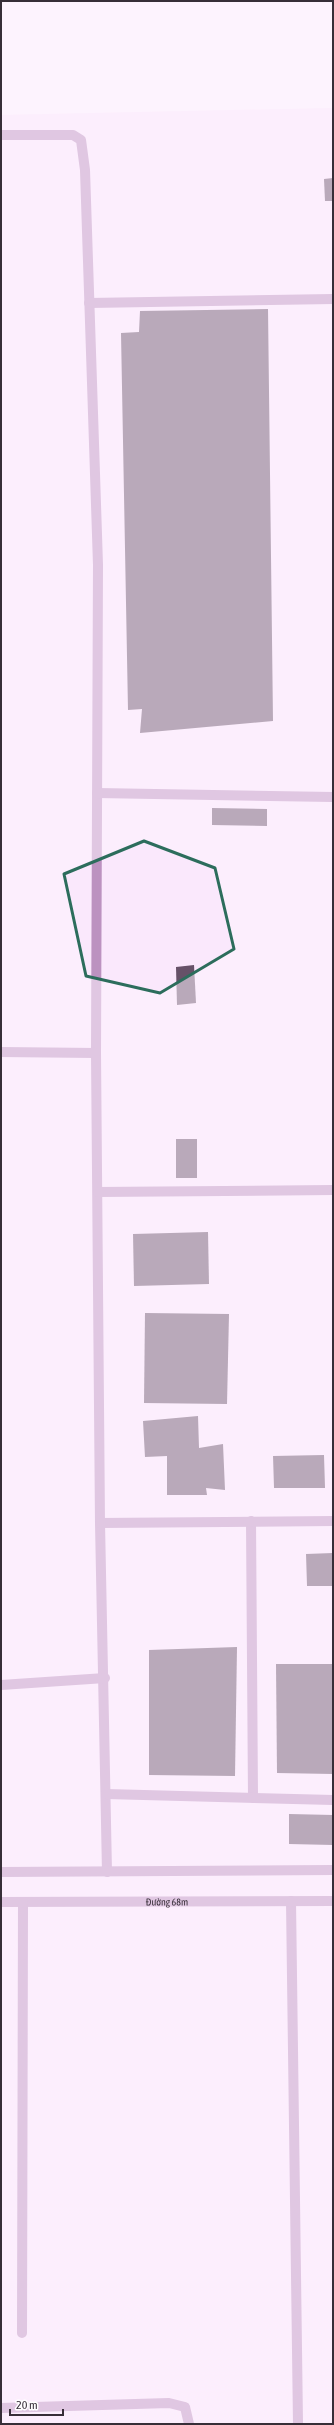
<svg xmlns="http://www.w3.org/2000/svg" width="334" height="2425" font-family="'Asap Condensed',sans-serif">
<rect width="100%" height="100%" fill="#fdf3fe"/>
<path fill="#fae8fc" d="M333,108V2424H1V115Z"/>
<g fill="#665168">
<path d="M333,178V201H325L324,179Z"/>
<path d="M268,309L273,721L140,733L142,709L128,710L121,333L139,332L140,311Z"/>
<path d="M212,808L267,809V826L212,825Z"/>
<path d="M194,965L196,1003L177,1005L176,967Z"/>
<rect x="176" y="1139" width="21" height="39"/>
<path d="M208,1232L209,1284L134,1286L133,1234Z"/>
<path d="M145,1313L229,1314L227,1404L144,1403Z"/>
<path d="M198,1416L199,1448L223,1444L225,1490L206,1488L207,1495H167V1456L145,1457L143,1421Z"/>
<path d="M324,1455L325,1488H274L273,1456Z"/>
<path d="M333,1553V1586H307L306,1554Z"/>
<path d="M237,1647L235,1776L149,1775V1650Z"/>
<path d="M276,1664H333V1774L277,1773Z"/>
<path d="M289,1814L333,1815V1845L289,1844Z"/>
</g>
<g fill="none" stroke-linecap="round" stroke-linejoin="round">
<g stroke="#bc92c0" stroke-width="10">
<path d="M1,135H73L81,140L85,170L98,565L96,1053L100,1523L107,1872"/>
<path d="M89,303L333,299"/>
<path d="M97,793L333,797"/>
<path d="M1,1052L96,1053"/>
<path d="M98,1192L333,1190"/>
<path d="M251,1521L253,1798"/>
<path d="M100,1523L333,1521"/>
<path d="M1,1685L105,1678"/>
<path d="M106,1794L333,1800"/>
<path d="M1,1872L333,1870"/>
<path d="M291,1901L298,2424"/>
<path id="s1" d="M1,1902L333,1901"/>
<path d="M22,2333L23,1902"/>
<path d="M1,2408L169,2403L185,2407L189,2424"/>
</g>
</g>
<path d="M0 0H334V2425H0ZM144,841L215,868L234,949L160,993L86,976L64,874Z" fill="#fdf3fe" fill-opacity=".55" fill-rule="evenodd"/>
<path fill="none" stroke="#2c6d5c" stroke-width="3" stroke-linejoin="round" d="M144,841L215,868L234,949L160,993L86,976L64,874Z"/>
<g text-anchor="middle" stroke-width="4" stroke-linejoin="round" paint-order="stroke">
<g font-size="10" fill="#372e38" stroke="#fff">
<text dy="4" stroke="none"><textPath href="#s1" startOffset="166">Đường 68m</textPath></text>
</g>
</g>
<rect width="334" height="2425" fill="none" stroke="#372e38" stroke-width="4"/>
<path d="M10 2409v6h53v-6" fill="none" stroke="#372e38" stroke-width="2"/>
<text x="16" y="2409" font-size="12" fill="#372e38" stroke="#ffffff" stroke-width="3" paint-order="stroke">20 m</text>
</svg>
